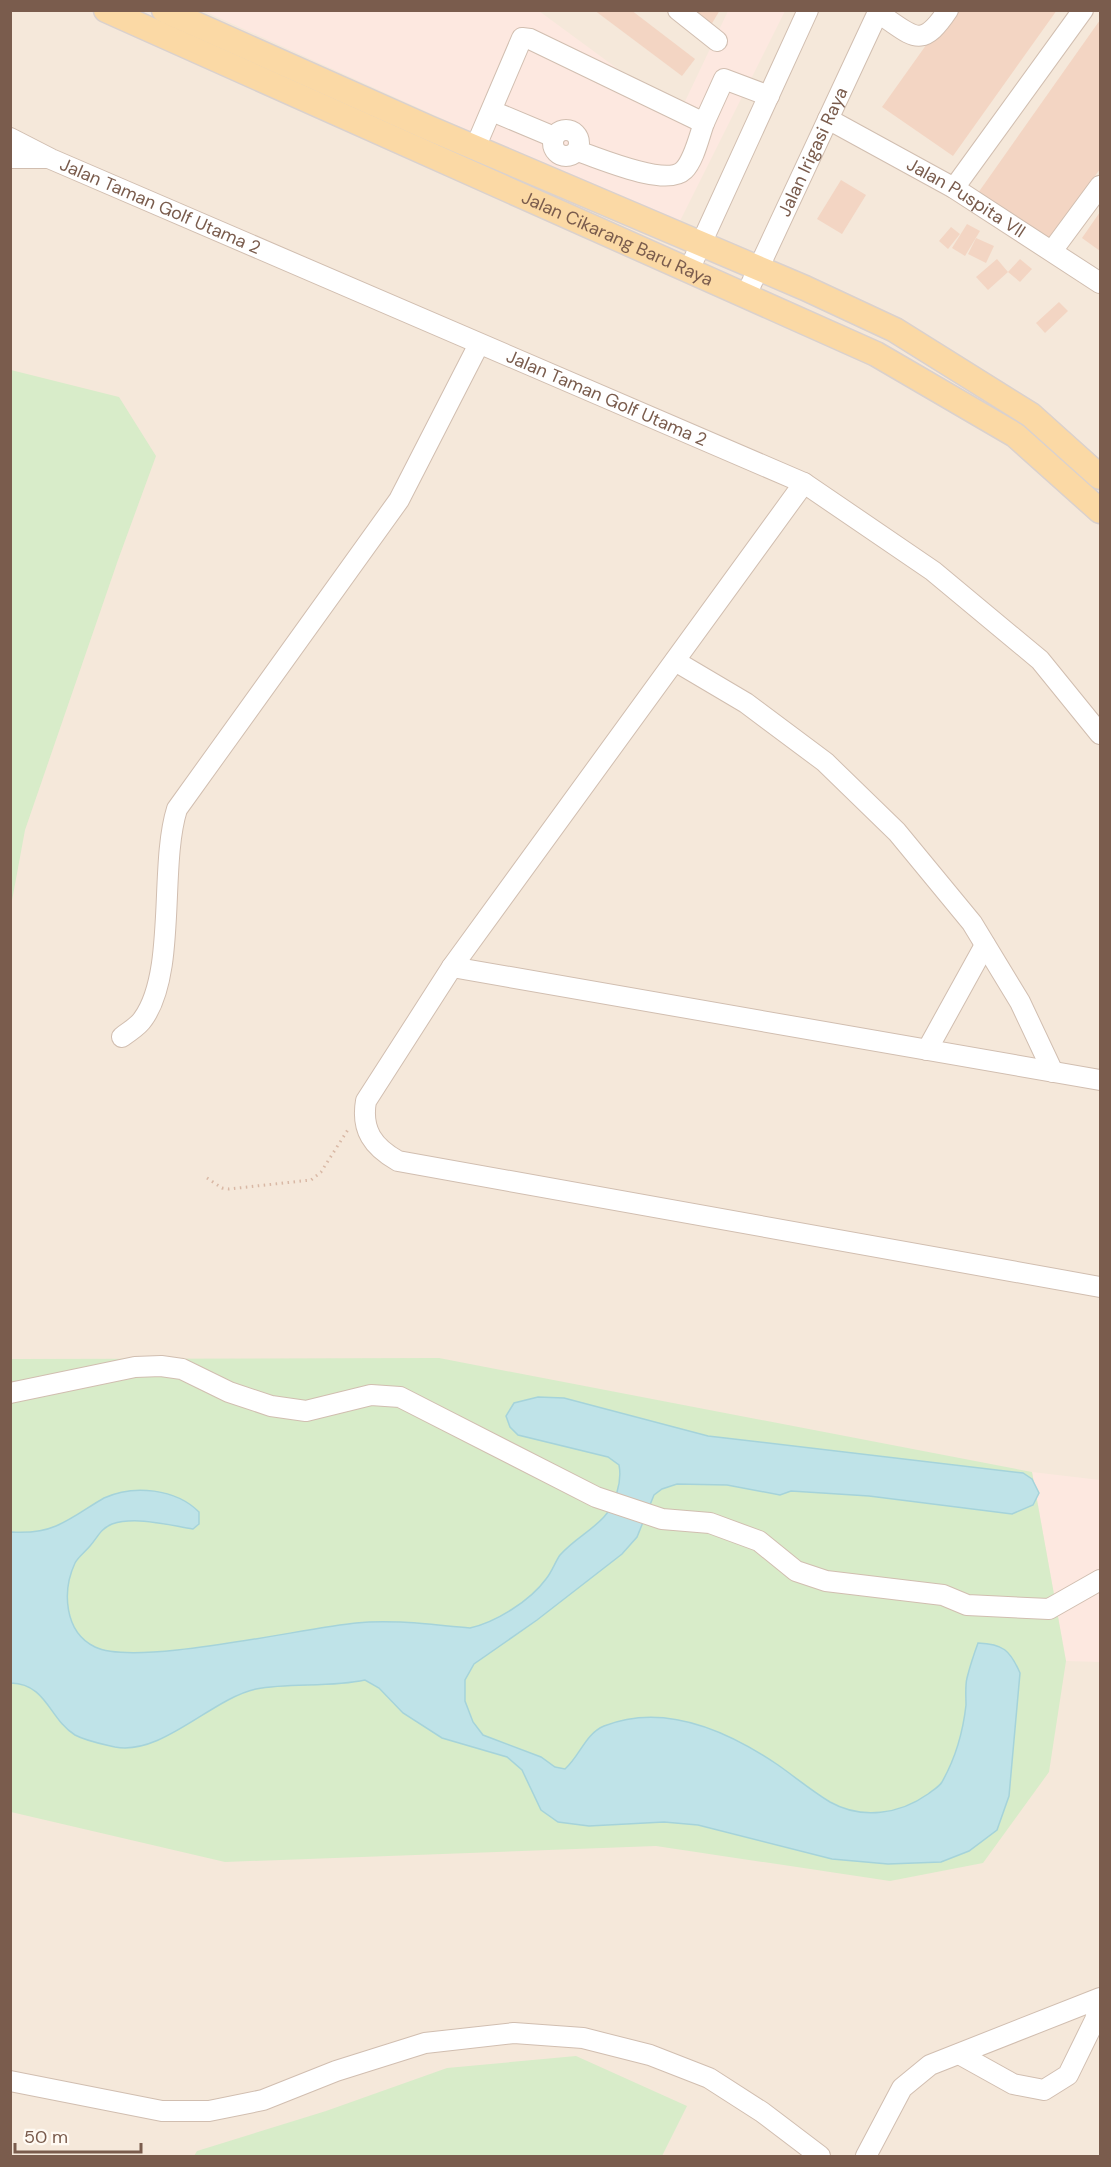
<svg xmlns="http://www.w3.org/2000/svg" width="1111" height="2167" font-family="'DM Sans',sans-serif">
<rect width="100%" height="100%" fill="#fdf6ec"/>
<rect fill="#f5e8da" x="11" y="11" width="1089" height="2145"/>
<g fill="#fde8e0">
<path d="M204,11H539L679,114L728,11H785L678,225Z"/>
<path d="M1032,1472L1100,1480V1662L1066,1661Z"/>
</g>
<g fill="#d8ecc9">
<path d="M11,370L119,397L156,456L118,560L25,830L11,906Z"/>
<path d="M439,1358L1032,1472L1066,1661L1049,1772L983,1863L890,1881L656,1846L225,1862L11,1812V1359Z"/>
<path d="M576,2056L687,2106L662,2156H194L197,2151L326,2111L447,2068Z"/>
</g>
<path fill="#bfe3e8" stroke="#a5d3da" stroke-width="1.5" d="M538,1397L564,1398L708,1436L1023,1473L1032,1479L1039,1493L1033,1505L1012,1514L869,1496L791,1491L780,1495L727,1485L677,1484L662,1489L654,1495L637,1537L622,1554L537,1620L474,1664L465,1680V1701L473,1722L483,1735L541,1757L555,1767L565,1769C580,1756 585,1734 604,1726C664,1702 728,1731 778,1765C795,1777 812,1791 830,1802C862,1820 900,1814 928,1794C933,1790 939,1787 942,1782C955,1759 963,1732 966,1705C966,1696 965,1686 967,1678C970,1666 974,1654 978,1643C1003,1644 1010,1650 1020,1673L1009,1796L997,1830L969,1851L941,1862L888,1864L832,1859L698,1825L664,1822L589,1826L558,1822L541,1810L522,1770L507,1757L442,1738L403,1713L379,1688L365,1680C329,1688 290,1682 256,1689C211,1699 162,1756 115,1747C102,1744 86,1741 75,1735C49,1719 47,1684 11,1683V1532C26,1533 42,1532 56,1526C73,1519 88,1507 104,1498C134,1484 176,1489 199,1512V1524L193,1529C168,1525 136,1516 112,1524C100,1529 98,1537 90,1546C85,1552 78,1557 75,1563C62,1591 64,1632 95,1647C136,1667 303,1628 356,1623C393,1619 433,1625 470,1628C496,1622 530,1601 546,1579C552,1572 555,1562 560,1555C580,1532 610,1524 617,1492C620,1482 621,1475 619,1465L608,1457L518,1435L510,1427L506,1416L514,1403Z"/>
<g fill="#f3d5c3">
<path d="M594,10H631L695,59L682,76Z"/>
<path d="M689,10H720L711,25Z"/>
<path d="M951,10H1057L953,156L882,107Z"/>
<path d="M1100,20V169L1048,242L978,193Z"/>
<path d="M841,180L866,195L842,234L817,219Z"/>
<path d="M1100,212V251L1082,238Z"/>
<path d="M967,224L980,231L965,256L952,248Z"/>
<path d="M951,227L960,234L948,249L939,241Z"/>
<path d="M976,238L994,246L986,263L968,254Z"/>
<path d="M997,259L1008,272L988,290L976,277Z"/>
<path d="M1020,259L1032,269L1020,282L1008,272Z"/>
<path d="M1059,302L1068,311L1045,333L1036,323Z"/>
</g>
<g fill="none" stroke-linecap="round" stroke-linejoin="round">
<g stroke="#d1beb0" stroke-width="22">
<g id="minor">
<path d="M678,10L717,41"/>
<path d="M878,13C913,35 920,52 948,10"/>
<path d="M492,111L554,137"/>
<path id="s1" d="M828,119L954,188L1100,283"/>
<circle cx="566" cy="143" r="13"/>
<path id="s2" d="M10,138L51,159L804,483L933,571L1040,660L1100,734"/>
<path d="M475,148L522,38L530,39L704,123L724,79L769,96"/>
<path d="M577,151C600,158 666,188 684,170C694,160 699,137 704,123"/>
<path d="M10,158H47"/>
<path d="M954,188L1083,10"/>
<path d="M1052,251L1100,186"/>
<path d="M689,270L808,10"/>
<path id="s3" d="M746,295L879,10"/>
<path d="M804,483L452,967L366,1101C361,1130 373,1147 398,1161L1100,1287"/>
<path d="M675,661L746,703L825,762L897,832L972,923L1020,1002L1053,1072"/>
<path d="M452,967L1100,1080"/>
<path d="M122,1037C129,1031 138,1027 143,1019C177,972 159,866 177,809L399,500L479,344"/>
<path d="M927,1050L985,945"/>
<path d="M10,1393L135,1367L161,1366L182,1369L229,1392L271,1406L306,1411L371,1395L400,1397L596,1497L662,1519L710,1523L759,1541L796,1571L826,1581L943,1595L967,1605L1049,1609L1100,1580"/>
<path d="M959,2054L1013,2084L1044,2090L1068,2075L1095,2020L1100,2000"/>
<path d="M10,2081L162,2111H209L263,2100L336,2071L425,2043L514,2033L583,2038L650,2055L709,2078L762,2112L820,2156"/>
<path d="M866,2156L902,2088L930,2065L1100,1998"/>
</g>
</g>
<g stroke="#dad1cd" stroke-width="27">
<g id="major">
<path id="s4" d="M106,10L876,354L1015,435L1100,511"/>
<path d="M164,10L429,128L805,288L895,330L1031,415L1100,477"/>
</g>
</g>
<path stroke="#d9b8a5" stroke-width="3" stroke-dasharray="1.5 4.5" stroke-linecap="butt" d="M207,1178L222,1188L229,1189L311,1180L321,1172L349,1128"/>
<use href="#minor" stroke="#fff" stroke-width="20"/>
<use href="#major" stroke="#fbd9a5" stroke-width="24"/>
</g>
<g text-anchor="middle" stroke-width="6" stroke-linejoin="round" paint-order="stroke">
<g font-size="18" fill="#7a5c4d" stroke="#fffaf3">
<text dy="6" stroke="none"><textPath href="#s3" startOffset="158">Jalan Irigasi Raya</textPath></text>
<text dy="6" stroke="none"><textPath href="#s1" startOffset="159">Jalan Puspita VII</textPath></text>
<text dy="6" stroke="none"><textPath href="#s2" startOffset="165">Jalan Taman Golf Utama 2</textPath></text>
<text dy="6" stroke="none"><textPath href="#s4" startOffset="560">Jalan Cikarang Baru Raya</textPath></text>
<text dy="6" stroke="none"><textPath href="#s2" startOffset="651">Jalan Taman Golf Utama 2</textPath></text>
</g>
</g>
<rect width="1111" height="2167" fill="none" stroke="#7a5c4d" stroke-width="24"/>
<path d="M15 2143v9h126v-9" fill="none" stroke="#7a5c4d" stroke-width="3"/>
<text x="24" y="2143" font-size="18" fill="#7a5c4d" stroke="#fffaf3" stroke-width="4.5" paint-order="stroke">50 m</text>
</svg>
